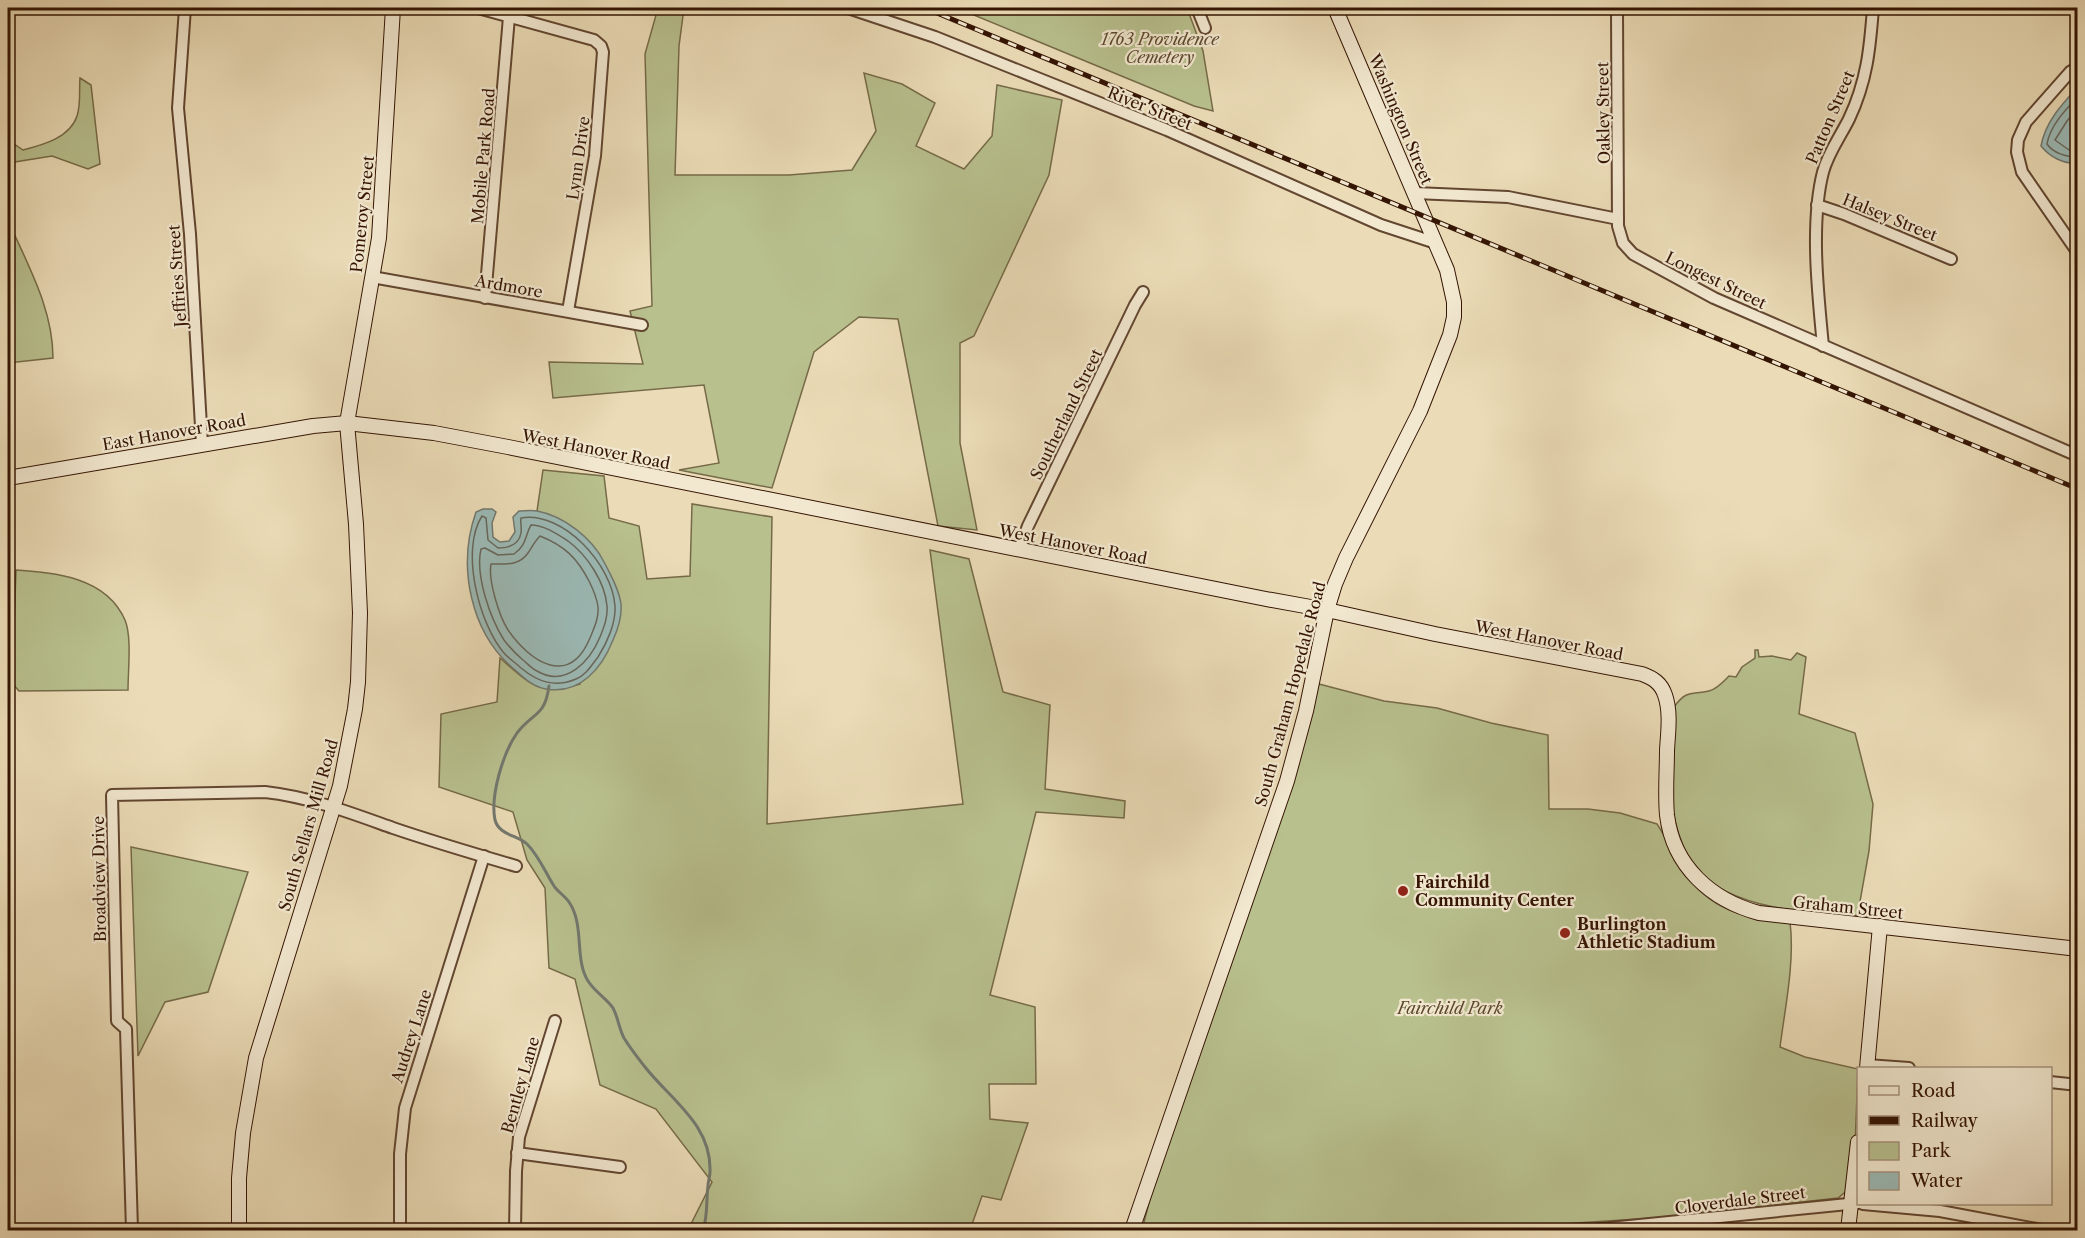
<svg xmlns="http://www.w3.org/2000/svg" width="2085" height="1238" font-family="'Libre Caslon Text',serif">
<rect width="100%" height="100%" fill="#ebdcb7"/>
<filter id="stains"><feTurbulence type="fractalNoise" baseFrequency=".00333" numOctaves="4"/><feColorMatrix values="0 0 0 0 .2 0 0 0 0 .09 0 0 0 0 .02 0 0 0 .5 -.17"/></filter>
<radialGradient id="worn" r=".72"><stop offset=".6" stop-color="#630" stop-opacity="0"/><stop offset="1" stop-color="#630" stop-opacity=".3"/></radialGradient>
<g fill="#b8c08e" stroke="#766a48" stroke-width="1.5">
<path d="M658,8H684L679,46L675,175H789L852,170L876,131L864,73L902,84L935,103L916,146L964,169L992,136L997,85L1062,100L1049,175L974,336L960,343V443L977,530L938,526L898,319L859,317L814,352L772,488L679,470L719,463L704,385L553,398L549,362L643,364L630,311L652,306L645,54Z"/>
<path d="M957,8H1187L1203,51L1213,111L1194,106Z"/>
<path d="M80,78L91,85L100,164L88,169L52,156L8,163V140L23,150C42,145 70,138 77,116C81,105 79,89 80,78Z"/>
<path d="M8,220C27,264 53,308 53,358L8,363Z"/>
<path d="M543,470L604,476L609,518L639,526L647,579L690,576L692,504L772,517L767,824L963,804L930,550L969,559L1003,692L1050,705L1045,789L1125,801L1124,818L1036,812L990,995L1035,1007L1036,1084H989L990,1119L1028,1123L1001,1200L982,1196L970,1230H688L712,1182L656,1109L600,1085L575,979L549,968L545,888L527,860L513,812L439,787L441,714L497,702L500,658C529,683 539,697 580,684L562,521L537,511Z"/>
<path d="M16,570C56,573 106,577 125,620C132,637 128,670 128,690L19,691L12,683Z"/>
<path d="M1755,650H1758L1759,657L1772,656L1791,660L1797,653L1806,657L1799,714L1855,733L1873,804L1869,851L1859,907L1868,916C1816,914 1729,911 1695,867C1682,850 1676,828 1672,807L1674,707C1687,689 1692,695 1709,691C1717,689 1724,681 1729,676L1736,677L1742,667L1755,658Z"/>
<path d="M1319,684L1384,701L1437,708L1491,723L1548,735L1549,809H1588L1620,813L1657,824C1667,838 1671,855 1681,869C1711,911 1742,918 1790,922C1795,961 1785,1008 1780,1047L1805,1057L1858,1069L1855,1147L1850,1188L1838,1198L1668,1217L1576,1223L1513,1230H1142L1157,1172L1297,760Z"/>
<path d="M131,847L248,872L208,992L165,1002L138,1056Z"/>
</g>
<g fill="#9bbab6" stroke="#72786e" stroke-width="1.5">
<path d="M2077,88V163C2063,164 2050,157 2041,146C2045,123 2061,105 2077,88Z"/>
<path d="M483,509H492L496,512L492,523L493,537L500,542L509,541L515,532L513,517L519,511C524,511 531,510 537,511C564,516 592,538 604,562C611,575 619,590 621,604C622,617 618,629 613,640C602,668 580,695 546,689C533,687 524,678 515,670C470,633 457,566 476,512Z"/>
</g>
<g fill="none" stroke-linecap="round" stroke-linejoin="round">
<g stroke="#68675c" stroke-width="1.5">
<path d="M2078,97C2065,110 2050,126 2047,144C2053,153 2066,157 2078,157"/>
<path d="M2078,108L2067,121L2055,140L2069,150H2078"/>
<path d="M482,516L486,518L488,540L498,548C509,548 519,545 521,533C522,528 520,522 521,518C564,511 612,565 615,606C616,623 607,643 598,657C591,666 586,675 576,679C555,688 538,682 521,668C516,663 509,659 504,653C479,624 460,550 482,516Z"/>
<path d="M531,525C544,525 557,534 568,541C587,555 605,582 607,606C608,617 604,627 600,637C590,661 566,688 537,671C532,669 528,664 523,660C516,654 510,648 504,640C490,618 475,575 481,549L485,548L498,555L514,554C527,545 525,535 531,525Z"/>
<path d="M540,536C565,546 577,558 589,581C593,589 597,598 598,607C599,618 594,628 590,638C569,688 530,662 508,630C499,616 488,580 491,564C505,564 519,566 528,553C532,547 535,541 540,536Z"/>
</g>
<path stroke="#72786e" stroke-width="3" d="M549,686C545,717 533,712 517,733C503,753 490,796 495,820C499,835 517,835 527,844C539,856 545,872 554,886C558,892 565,896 569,902C585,925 574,959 588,981C595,992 606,998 613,1008C618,1017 619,1029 624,1038C630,1048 638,1058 645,1067C671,1100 712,1125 710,1172C710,1177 708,1181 708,1186C706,1201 708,1216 703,1230"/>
<g stroke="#624630" stroke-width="14">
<g id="street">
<path d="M185,8L178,108L190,234L202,444"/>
<path d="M469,8H478L594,40L601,46L603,52L595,156L568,311"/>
<path d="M848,8L935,37L1167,130L1381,225L1436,243"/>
<path d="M1197,8L1205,28"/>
<path d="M1617,8L1618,226L1623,243L1633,254L1714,298L2078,456"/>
<path d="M2078,67L2070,72L2026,122L2018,140L2017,152L2022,172L2078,253"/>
<path d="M1415,193L1508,197L1618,219"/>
<path d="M1817,205L1844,214L1951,259"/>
<path d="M372,277L642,325"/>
<path d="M485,298L509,17"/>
<path d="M1823,346C1818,294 1810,223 1823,172C1828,153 1840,137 1849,119C1867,81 1870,48 1873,8"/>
<path d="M1019,550L1028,526L1135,305L1143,292"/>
<path d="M1867,1065L1909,1068"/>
<path d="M2050,1082L2078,1085"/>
<path d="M517,1153L620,1167"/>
<path d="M1863,1204L1940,1211L2042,1230"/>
<path d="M132,1230L126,1029L117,1021L112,795L265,792C310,797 351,813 393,828C434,842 475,854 516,866"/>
<path d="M400,1230V1154L405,1108L484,856"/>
<path d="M515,1230L516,1171L519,1137L555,1021"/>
<path d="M1590,1230L1858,1203"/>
</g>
</g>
<g stroke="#341403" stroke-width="16">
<g id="secondary">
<path d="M8,478L313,426L347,423L434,433L508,447L1266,599L1327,610L1435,634L1642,674C1653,678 1661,683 1665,695C1671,712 1668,733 1667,750C1667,771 1665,794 1667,815C1673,866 1711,900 1759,913L2078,949"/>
<path d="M1867,1068L1880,926"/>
<path d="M239,1230V1178L243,1133L256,1058L340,786L355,709L358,682L360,613L356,524L347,423L379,238L393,8"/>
<path d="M1132,1230L1287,781L1306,711L1327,610L1335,584L1346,558L1420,411L1450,335L1454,317V302L1447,270L1335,8"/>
<path d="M1848,1230L1858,1142"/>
</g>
</g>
<use href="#street" stroke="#f2e8d0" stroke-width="10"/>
<use href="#secondary" stroke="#f2e8d0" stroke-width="14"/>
<g stroke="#341403" stroke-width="5">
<path id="rail" d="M925,8L2078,489"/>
</g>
<use href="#rail" stroke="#f2e8d0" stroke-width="3" stroke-dasharray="9" stroke-linecap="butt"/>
</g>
<g fill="#8f2418" stroke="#f2e8d0" stroke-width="2">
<circle cx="1403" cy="891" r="6"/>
<circle cx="1565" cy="933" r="6"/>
</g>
<g text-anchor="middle" stroke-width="4.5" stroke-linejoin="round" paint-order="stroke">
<g font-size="16" font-style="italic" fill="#5c482d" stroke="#f2e8d0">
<text x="1160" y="45">1763 Providence<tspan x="1160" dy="18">Cemetery</tspan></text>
<text x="1450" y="1014">Fairchild Park</text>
</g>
<g font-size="16" fill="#341403" stroke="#f2e8d0">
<text transform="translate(1150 108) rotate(22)" y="6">River Street</text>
<text transform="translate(1603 113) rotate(-91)" y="6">Oakley Street</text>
<text transform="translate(1830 117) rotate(-67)" y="6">Patton Street</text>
<text transform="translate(1401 119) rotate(67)" y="6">Washington Street</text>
<text transform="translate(483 156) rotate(-85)" y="6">Mobile Park Road</text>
<text transform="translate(578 158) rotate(-82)" y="6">Lynn Drive</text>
<text transform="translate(362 214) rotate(-84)" y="6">Pomeroy Street</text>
<text transform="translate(1890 217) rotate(22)" y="6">Halsey Street</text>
<text transform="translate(177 276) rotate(-94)" y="6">Jeffries Street</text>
<text transform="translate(1716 280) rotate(26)" y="6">Longest Street</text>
<text transform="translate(509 286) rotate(10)" y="6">Ardmore</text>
<text transform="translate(1066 414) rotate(-64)" y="6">Southerland Street</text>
<text transform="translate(174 432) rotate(-10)" y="6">East Hanover Road</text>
<text transform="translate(596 449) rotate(11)" y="6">West Hanover Road</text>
<text transform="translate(1073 544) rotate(11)" y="6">West Hanover Road</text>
<text transform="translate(1549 640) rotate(11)" y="6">West Hanover Road</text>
<text transform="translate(1290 694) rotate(-75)" y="6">South Graham Hopedale Road</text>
<text transform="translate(308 825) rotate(-74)" y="6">South Sellars Mill Road</text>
<text transform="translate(99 879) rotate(-91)" y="6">Broadview Drive</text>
<text transform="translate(1848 907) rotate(6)" y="6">Graham Street</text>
<text transform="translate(411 1036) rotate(-72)" y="6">Audrey Lane</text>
<text transform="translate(520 1085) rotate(-74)" y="6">Bentley Lane</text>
<text transform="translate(1740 1200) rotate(-7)" y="6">Cloverdale Street</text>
</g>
<g font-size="16" font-weight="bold" fill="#341403" stroke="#f2e8d0" text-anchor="start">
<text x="1415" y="888">Fairchild<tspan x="1415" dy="18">Community Center</tspan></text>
<text x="1577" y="930">Burlington<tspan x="1577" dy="18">Athletic Stadium</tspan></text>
</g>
</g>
<rect width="2085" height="1238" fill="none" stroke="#ebdcb7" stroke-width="30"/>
<rect x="9" y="9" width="2067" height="1220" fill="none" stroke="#341403" stroke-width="3"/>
<rect x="15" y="15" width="2055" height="1208" fill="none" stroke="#341403" stroke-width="1.5"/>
<rect x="1857" y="1067" width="195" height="138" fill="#f2e8d0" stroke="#a6937e" stroke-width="1.5"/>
<rect x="1869" y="1086" width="30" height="9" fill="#f2e8d0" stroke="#a6937e" stroke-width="1.5"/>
<text x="1911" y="1097" font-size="18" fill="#341403">Road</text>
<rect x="1869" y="1116" width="30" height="9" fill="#341403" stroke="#a6937e" stroke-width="1.5"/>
<text x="1911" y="1127" font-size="18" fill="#341403">Railway</text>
<rect x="1869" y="1142" width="30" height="18" fill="#b8c08e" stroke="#a6937e" stroke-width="1.5"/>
<text x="1911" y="1157" font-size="18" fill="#341403">Park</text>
<rect x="1869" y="1172" width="30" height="18" fill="#9bbab6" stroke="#a6937e" stroke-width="1.5"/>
<text x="1911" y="1187" font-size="18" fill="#341403">Water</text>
<rect width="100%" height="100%" filter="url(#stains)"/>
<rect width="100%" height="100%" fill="url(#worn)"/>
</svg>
